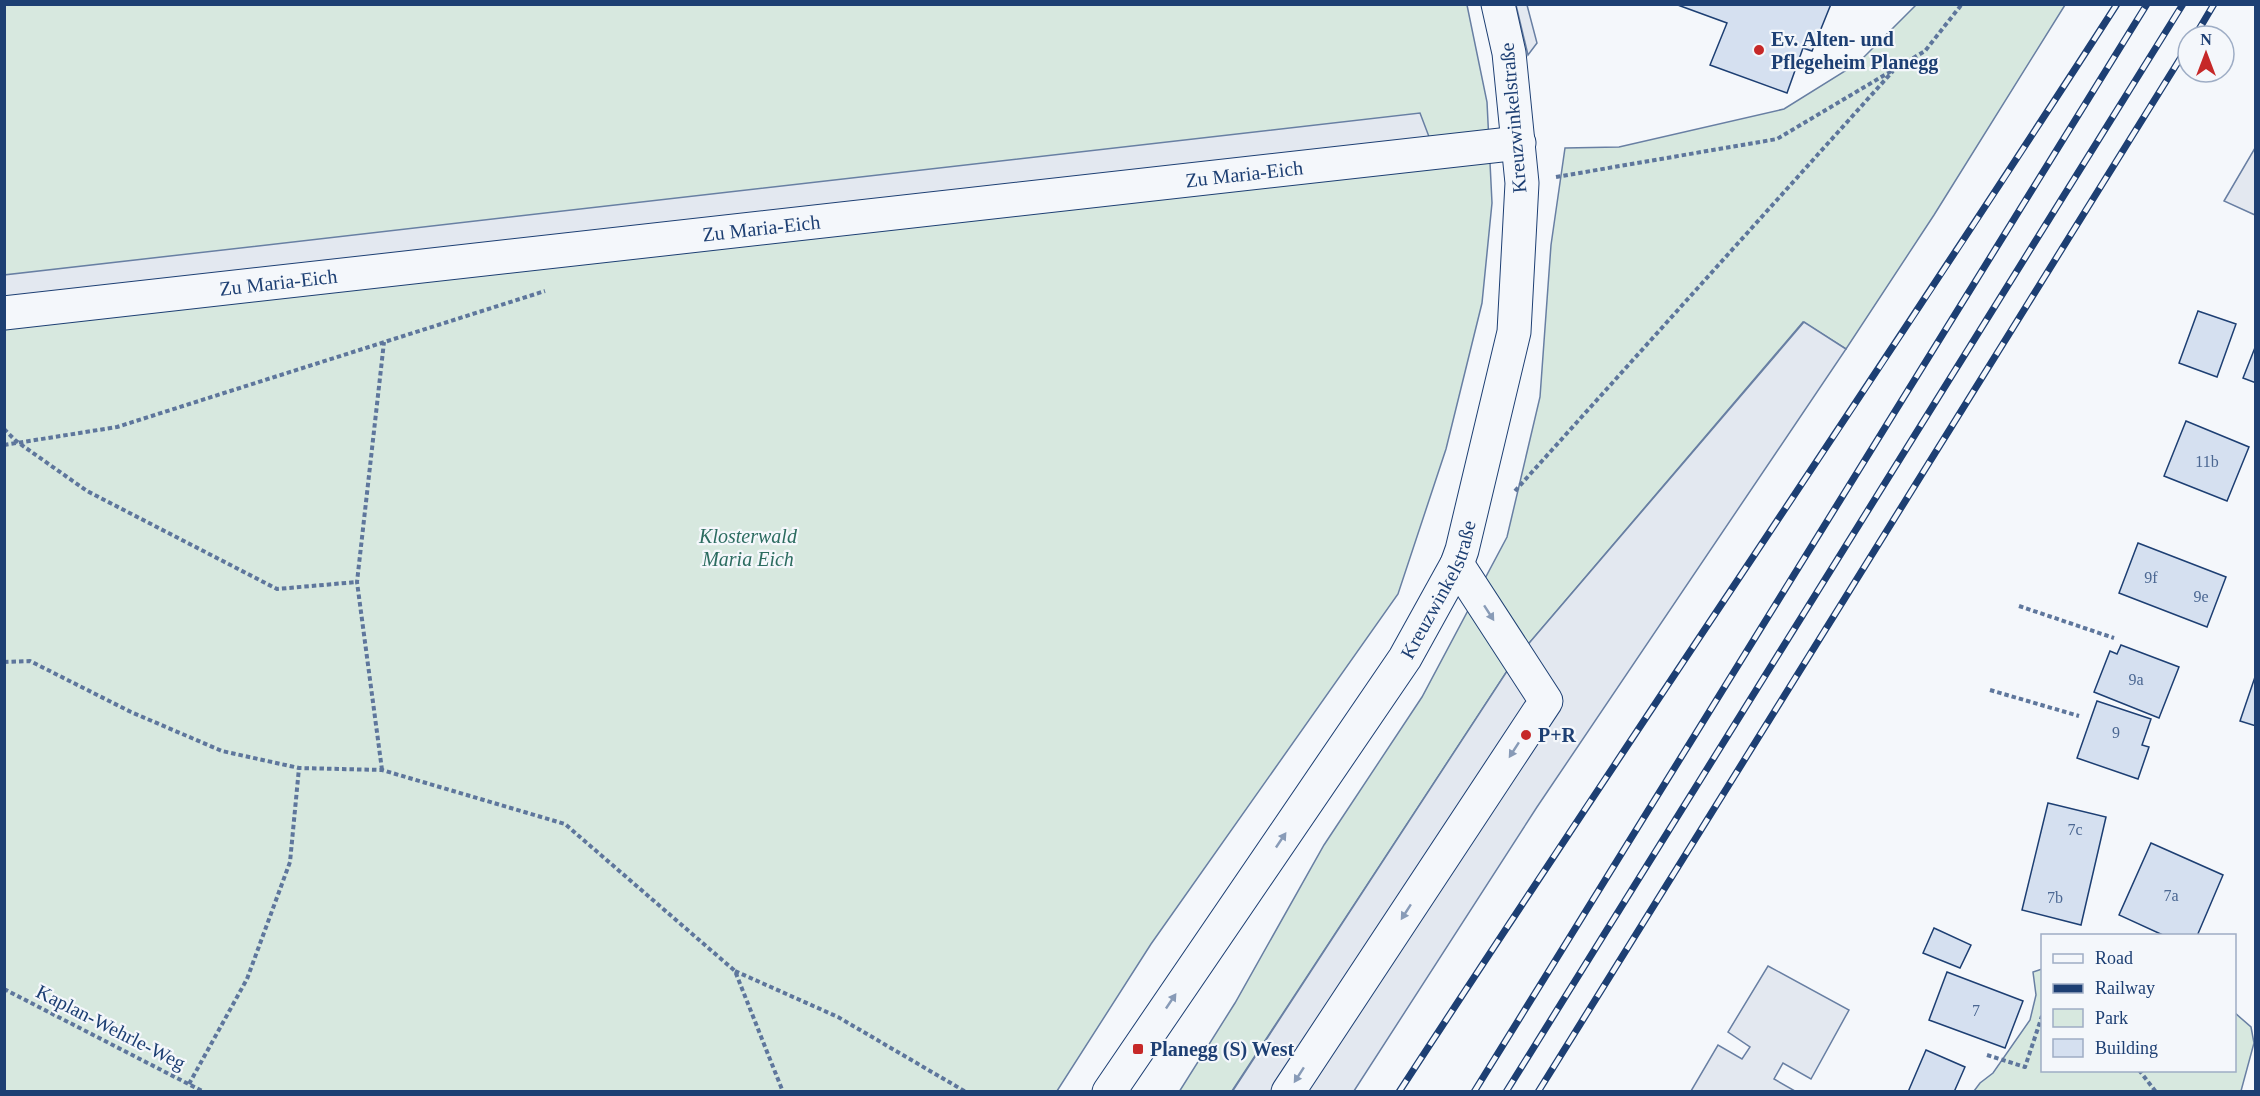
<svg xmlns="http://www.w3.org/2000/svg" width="2260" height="1096" font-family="Georgia,serif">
<rect width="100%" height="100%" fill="#f4f7fb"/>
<g fill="#d7e8df" stroke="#687fa3" stroke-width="1.5">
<path d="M5,5H1467L1487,102L1492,203L1482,303L1446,449L1398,594L1151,944L1057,1091L5,1092Z"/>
<path d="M1916,5H2065L1934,215L1846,349L1803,322L1513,662L1232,1091L1179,1092L1235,1003L1324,845L1422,697L1507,537L1540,397L1551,245L1565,148L1619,147L1784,109L1858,63Z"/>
<path d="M2042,969V1070H2234L2235,1013L2251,1027L2254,1043L2241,1091H1974L1980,1083L1993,1073L2030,1020L2036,995L2033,972Z"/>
</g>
<g fill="#e3e8f0" stroke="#687fa3" stroke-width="1.5">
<path d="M1516,5H1527L1537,43L1528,55Z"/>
<path d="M1420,113L1439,163L5,324L4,275Z"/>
<path d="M2255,148V215L2224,201Z"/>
<path d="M1804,322L1846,349L1537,807L1354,1091L1232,1092L1513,662Z"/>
<path d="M1768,966L1849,1010L1811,1079L1783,1063L1774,1079L1795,1091H1691L1718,1045L1742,1059L1750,1047L1728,1032Z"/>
</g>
<g fill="#d5e0f0" stroke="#1d3f73" stroke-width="1.5">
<path d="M1675,4H1831L1812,51L1803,48L1787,93L1710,65L1727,23Z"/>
<path d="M2198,311L2236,324L2217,377L2179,363Z"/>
<path d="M2256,345V383L2243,378Z"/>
<path d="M2186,421L2249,447L2227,501L2164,476Z"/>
<path d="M2138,543L2226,577L2207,627L2119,593Z"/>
<path d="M2121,645L2179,667L2159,718L2094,692L2110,651L2117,654Z"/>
<path d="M2256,674V726L2240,721Z"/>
<path d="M2097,701L2151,719L2142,745L2149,747L2138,779L2077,758Z"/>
<path d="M2048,803L2106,817L2081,925L2022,910Z"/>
<path d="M2151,843L2223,875L2197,936H2165L2119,915Z"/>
<path d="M1934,928L1971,945L1960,968L1923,953Z"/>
<path d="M1947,972L2023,1001L2005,1048L1929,1020Z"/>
<path d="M1926,1050L1965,1067L1954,1092H1908Z"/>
</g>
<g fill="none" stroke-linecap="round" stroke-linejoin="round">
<g stroke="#1d3f73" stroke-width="35">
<g id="minor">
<path id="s1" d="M4,313L1519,143"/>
<path id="s2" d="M1109,1092L1405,658L1457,564L1462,550L1514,332L1522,183L1509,53L1498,4"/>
<path d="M1288,1092L1546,701L1457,564"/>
</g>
</g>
<g stroke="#5e769c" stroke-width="4" stroke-dasharray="4.5 3" stroke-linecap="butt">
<path d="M1556,177L1777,139L1925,51L1962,4"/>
<path d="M4,429L16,441L87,491L277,589L357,582"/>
<path d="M4,445L117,427L545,291"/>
<path d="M1515,491L1893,71"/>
<path d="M2019,606L2114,638"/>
<path d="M4,662L30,661L131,712L222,751L299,768L382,770L565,824L735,971L783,1092"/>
<path d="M1990,690L2079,716"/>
<path d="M382,770L357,582L384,342"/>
<path d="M735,971L838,1017L966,1092"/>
<path d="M4,989L204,1092"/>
<path d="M1987,1055L2025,1067L2042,1016"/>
<path d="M2139,1070L2156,1092"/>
<path d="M189,1084L247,979L290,862L299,768"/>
</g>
<use href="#minor" stroke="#f4f7fb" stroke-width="33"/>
<g stroke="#1d3f73" stroke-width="7">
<g id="rail">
<path d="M2195,36L2214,4"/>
<path d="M1399,1092C1636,728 1882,369 2117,4"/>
<path d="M1474,1092L2147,4"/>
<path d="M1506,1092L2183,4"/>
<path d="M1538,1092L2188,46"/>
</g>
</g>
<use href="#rail" stroke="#f4f7fb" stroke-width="4.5" stroke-dasharray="14" stroke-linecap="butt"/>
</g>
<defs><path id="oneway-solid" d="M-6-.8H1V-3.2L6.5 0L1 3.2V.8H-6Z" transform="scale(1.5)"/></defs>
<g fill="#889bb7">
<use href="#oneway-solid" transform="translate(1489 613) rotate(57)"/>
<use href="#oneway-solid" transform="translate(1514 750) rotate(123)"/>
<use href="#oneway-solid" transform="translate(1281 840) rotate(-56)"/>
<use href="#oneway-solid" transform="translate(1406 912) rotate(123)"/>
<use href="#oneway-solid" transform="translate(1171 1001) rotate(-56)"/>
<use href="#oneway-solid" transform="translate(1299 1075) rotate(123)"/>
</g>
<g fill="#c62828" stroke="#f4f7fb" stroke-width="2">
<circle cx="1759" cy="50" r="6"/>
<circle cx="1526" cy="735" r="6"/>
<rect x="1132" y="1043" width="12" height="12" rx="3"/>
</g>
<g text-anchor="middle" stroke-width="4.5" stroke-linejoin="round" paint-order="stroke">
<g font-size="16" fill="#4b6792">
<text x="2207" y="467">11b</text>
<text x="2151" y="583">9f</text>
<text x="2201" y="602">9e</text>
<text x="2136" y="685">9a</text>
<text x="2116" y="738">9</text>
<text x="2075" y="835">7c</text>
<text x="2171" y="901">7a</text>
<text x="2055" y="903">7b</text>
<text x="1976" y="1016">7</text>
</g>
<g font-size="20" font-weight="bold" fill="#1d3f73" stroke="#f4f7fb" text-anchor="start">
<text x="1771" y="46">Ev. Alten- und<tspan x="1771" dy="23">Pflegeheim Planegg</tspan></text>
<text x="1538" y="742">P+R</text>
<text x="1150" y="1056">Planegg (S) West</text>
</g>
<g font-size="20" fill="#1d3f73" stroke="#f4f7fb">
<text transform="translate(1513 118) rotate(-95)" y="7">Kreuzwinkelstraße</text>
<text dy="7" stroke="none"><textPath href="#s1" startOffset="1248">Zu Maria-Eich</textPath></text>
<text dy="7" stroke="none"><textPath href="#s1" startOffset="762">Zu Maria-Eich</textPath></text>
<text dy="7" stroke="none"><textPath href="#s1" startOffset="276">Zu Maria-Eich</textPath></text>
<text dy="7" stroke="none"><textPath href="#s2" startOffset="602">Kreuzwinkelstraße</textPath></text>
<text transform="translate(111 1027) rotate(27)" y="7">Kaplan-Wehrle-Weg</text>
</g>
<g font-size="20" font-style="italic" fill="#2c6c60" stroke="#f4f7fb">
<text x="748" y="543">Klosterwald<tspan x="748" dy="23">Maria Eich</tspan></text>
</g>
</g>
<rect width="2260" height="1096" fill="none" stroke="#1d3f73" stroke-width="12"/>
<rect x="2041" y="934" width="195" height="138" fill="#f4f7fb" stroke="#9eadc5" stroke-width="1.5"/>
<rect x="2053" y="954" width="30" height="9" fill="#f4f7fb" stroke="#9eadc5" stroke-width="1.5"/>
<text x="2095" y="964" font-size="18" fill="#1d3f73">Road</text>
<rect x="2053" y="984" width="30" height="9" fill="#1d3f73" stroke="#9eadc5" stroke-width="1.5"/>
<text x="2095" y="994" font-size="18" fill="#1d3f73">Railway</text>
<rect x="2053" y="1009" width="30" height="18" fill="#d7e8df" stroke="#9eadc5" stroke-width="1.5"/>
<text x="2095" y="1024" font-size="18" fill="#1d3f73">Park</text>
<rect x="2053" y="1039" width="30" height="18" fill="#d5e0f0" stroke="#9eadc5" stroke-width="1.5"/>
<text x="2095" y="1054" font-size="18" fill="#1d3f73">Building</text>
<g transform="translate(2206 54)"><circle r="28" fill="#f4f7fb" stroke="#9eadc5" stroke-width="1.5"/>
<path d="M0-4.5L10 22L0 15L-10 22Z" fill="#c62828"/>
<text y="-9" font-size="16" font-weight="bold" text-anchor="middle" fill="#1d3f73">N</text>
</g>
</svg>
